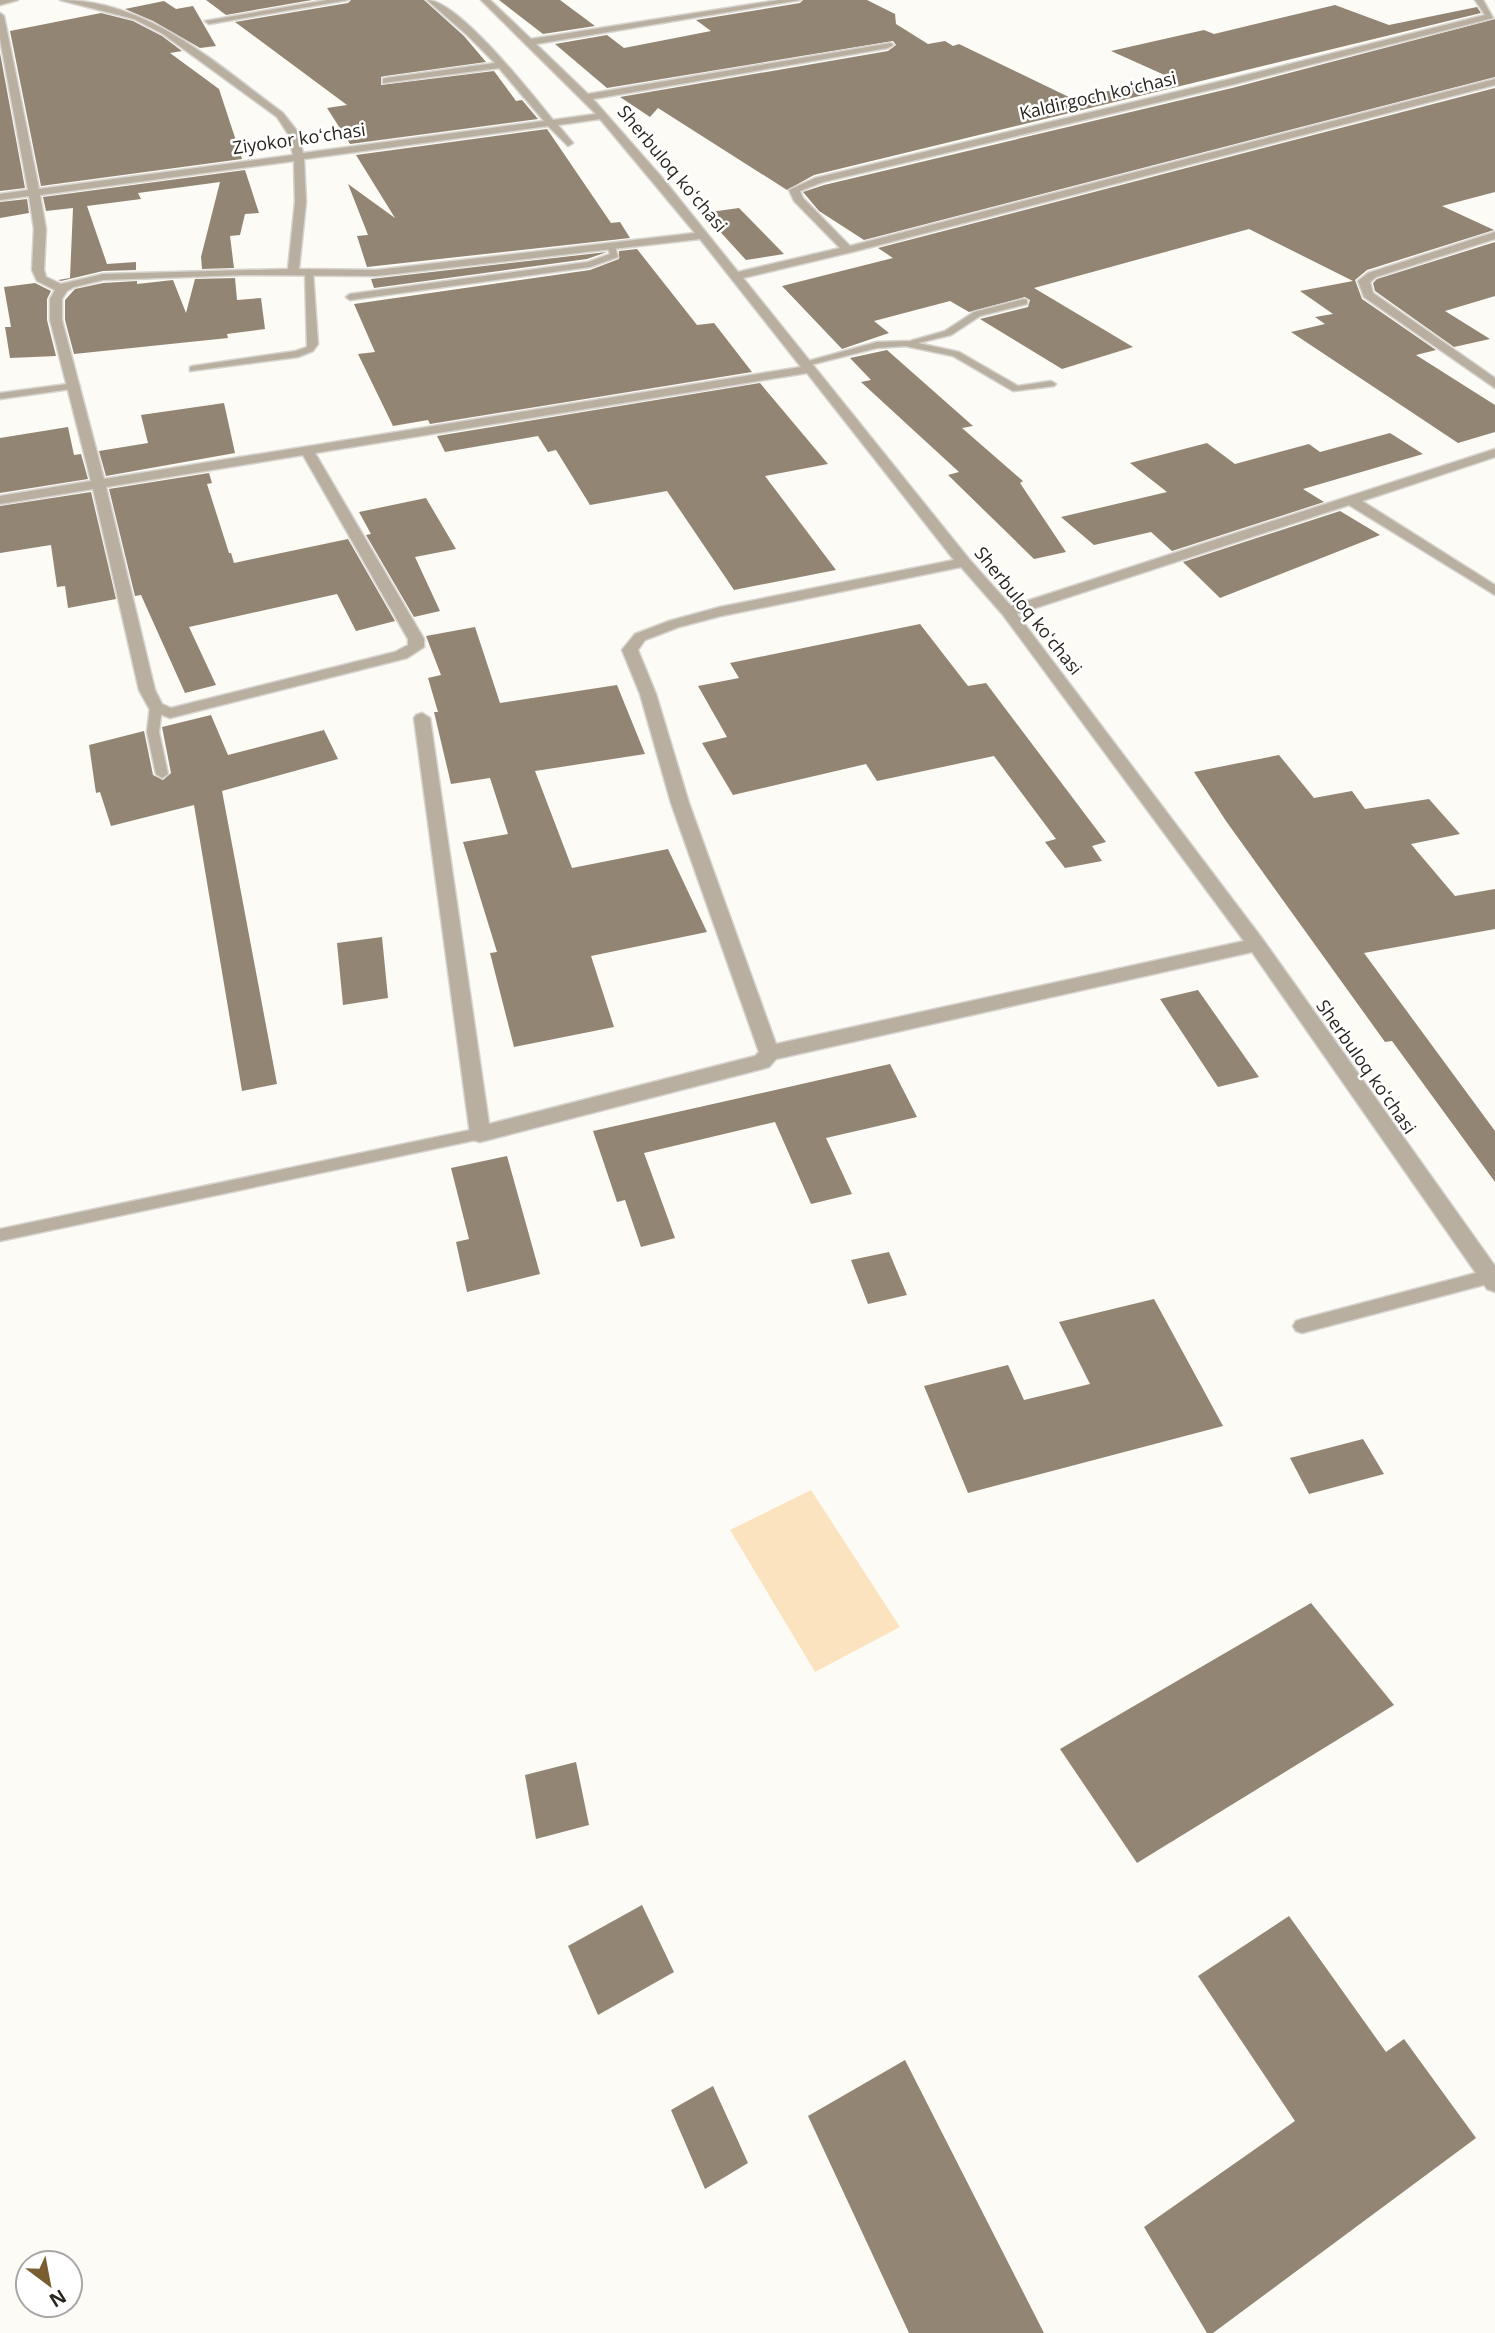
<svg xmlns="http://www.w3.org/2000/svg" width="1495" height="2333" font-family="'Open Sans',sans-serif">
<rect width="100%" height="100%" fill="#fdfbf6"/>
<path fill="#fce3c0" d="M811,1490L900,1627L815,1672L730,1530Z"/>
<g fill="#928573">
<path d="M206,0H312L226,15Z"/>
<path d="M351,0H424L464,36L486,62L385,76L381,77V85L494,71L516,101L522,100L538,119L350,144L327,108L347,105L235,22L348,3Z"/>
<path d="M499,0H560L595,26L543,34Z"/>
<path d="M803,0H867L895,14L896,24L928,44L945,41L953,46L959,44L1073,99L1169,77L1111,51L1204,30L1214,34L1335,5L1389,25L1477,7L1481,13L814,175L787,190L658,108L650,117L620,97L888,51L896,45L893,41L607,88L555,44L607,35L624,48L711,31L696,20L800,3Z"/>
<path d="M164,1L176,9L193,6L216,46L200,48L153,21L125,9Z"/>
<path d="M101,13L133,21L162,36L182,51L170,53L219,89L242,159L41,186L10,31Z"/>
<path d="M1495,19V77L864,240L819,211L803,192L824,185L1232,88Z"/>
<path d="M0,53L25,188L0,191Z"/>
<path d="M1495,88V192L1442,206L1494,230L1367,270L1355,280L1362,299L1436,350L1416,355L1495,405V432L1458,443L1291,332L1325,324L1315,317L1333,314L1300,291L1353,281L1249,229L1034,288L1133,347L1062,369L980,319L1028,307L1030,300L1025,297L969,312L950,301L874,321L889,333L842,349L782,286L893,258L878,248Z"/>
<path d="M547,129L611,223L620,222L630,238L367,267L357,236L368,235L348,184L395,218L356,155Z"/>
<path d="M245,170L259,213L245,214L240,235L230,236L234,268L202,269L201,257L220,182L138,193L141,199L87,206L107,264L136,262V270L103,271L61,281L58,280L70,278L73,208L46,211L43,197Z"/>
<path d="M27,199L29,213L0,218V202Z"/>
<path d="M739,208L784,254L746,260L703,213Z"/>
<path d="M1495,242V296L1445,311L1490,339L1454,347L1375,291L1373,283L1377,279Z"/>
<path d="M637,249L697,325L714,323L752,372L430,424L428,420L393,426L358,354L375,352L354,304L590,270L619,259V251Z"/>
<path d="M607,252L587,259L374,288L371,279Z"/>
<path d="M235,278L237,300L261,298L265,329L227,334L228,338L74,354L65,320V300L75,289L103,283L137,281V284L173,280L186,313L195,279Z"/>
<path d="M35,283L51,291L47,299V320L56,356L10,358L5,327H11L4,287Z"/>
<path d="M887,350L973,426L962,428L1023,481L1020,483L1066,552L1034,559L948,475L959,472L861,382L871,380L850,358Z"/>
<path d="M760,383L828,464L765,476L836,570L734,590L667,491L590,505L556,450L548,452L538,436L445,452L437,436Z"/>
<path d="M224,403L235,453L106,476L99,451L148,443L141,415Z"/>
<path d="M68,427L74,455L81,454L88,479L0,493V438Z"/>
<path d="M1390,433L1423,454L1303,489L1324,502L1172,551L1151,532L1094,545L1061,517L1167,492L1130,463L1207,443L1235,464L1309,444L1320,452Z"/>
<path d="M209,473L212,483L207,484L229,553H231L234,563L348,539L395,621L356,631L337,594L189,627L216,685L185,693L141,595L135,596L109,489Z"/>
<path d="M91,492L116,599L68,608L65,586L57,587L51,545L0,553V506Z"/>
<path d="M426,498L456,549L415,557L440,611L414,617L366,535L371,534L359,512Z"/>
<path d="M1340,511L1380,535L1220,598L1183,562Z"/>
<path d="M920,624L968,686L986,683L1106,842L1092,846L1102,861L1065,868L1045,842L1056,839L994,756L877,781L866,764L733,795L702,743L727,737L698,686L739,678L730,663Z"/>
<path d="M475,627L500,703L617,685L645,754L535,771L572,868L668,849L707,932L591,956L614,1027L514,1047L490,953L497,952L463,842L508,834L490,778L451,784L434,712H438L428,678L441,675L426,636Z"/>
<path d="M211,715L228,755L324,730L338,759L222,791L277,1084L242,1091L194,805L111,826L100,792L96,793L89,745L144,731L153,775L163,780L171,773L162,727Z"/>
<path d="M1279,755L1314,798L1352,791L1365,809L1429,799L1460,834L1411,844L1455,896L1495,889V929L1364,953L1495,1131V1182L1392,1041L1385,1042L1226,821L1194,772Z"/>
<path d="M382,937L388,998L343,1005L337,943Z"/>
<path d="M1198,990L1259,1077L1218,1087L1160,999Z"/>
<path d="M890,1064L917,1117L826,1138L852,1194L811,1204L775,1122L644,1153L675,1238L641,1247L625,1200L617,1202L593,1131Z"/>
<path d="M507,1156L540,1274L467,1292L456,1242L469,1239L451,1168Z"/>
<path d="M889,1252L907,1295L868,1304L851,1260Z"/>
<path d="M1154,1299L1223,1426L968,1493L924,1386L1008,1365L1024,1400L1090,1384L1059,1322Z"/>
<path d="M1363,1439L1384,1474L1309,1494L1290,1458Z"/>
<path d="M1311,1603L1394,1705L1137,1863L1060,1749Z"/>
<path d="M576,1762L589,1825L536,1839L525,1775Z"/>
<path d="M642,1905L674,1972L598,2015L568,1946Z"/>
<path d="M1289,1916L1386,2052L1404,2039L1476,2138L1213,2333H1207L1144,2227L1295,2121L1198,1976Z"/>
<path d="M905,2060L1044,2333H909L808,2116Z"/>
<path d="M713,2086L748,2163L705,2189L671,2110Z"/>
</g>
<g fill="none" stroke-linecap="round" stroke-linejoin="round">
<g stroke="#d7d4cf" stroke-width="3">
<g id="lane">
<path d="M611,243L615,246L618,257L590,267L350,300L346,297L350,294L588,262L610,254L607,246Z"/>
<path d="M309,269L313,272L318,344L313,351L298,357L190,371V367L193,366L296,351L307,347L305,272Z"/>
<path d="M1024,299L1027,300V304L980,316L951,335L918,343L959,352L1018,386L1051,381L1056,384L1054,386L1013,391L953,356L905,346L877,348L806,366L801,363L877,342L910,341L945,331L974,312Z"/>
<path d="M75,383L80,386L78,388L0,399V393Z"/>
<path d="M156,703L162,707L159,732L168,774L162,778L156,774L147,732L150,707Z"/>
<path d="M480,1128L485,1130L488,1134L485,1138L0,1241V1229Z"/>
<path d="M1491,1269L1495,1271V1281L1491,1283L1302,1333L1296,1331L1293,1326L1296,1321L1302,1319Z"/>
</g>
</g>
<g stroke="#d7d4cf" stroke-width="3">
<g id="street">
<path d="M0,0H18L0,5Z"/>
<path d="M60,0C149,0 216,64 283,113L297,131L303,153L544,121L499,68L383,83V79L386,78L495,63L466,34L427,0C458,0 532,94 553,120L596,114L481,0H490L531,39L779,0H800L536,44L588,94L891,43L893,45L888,48L593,99L665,181L738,272L840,248L794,201L789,190L815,178L1230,79L1485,15L1475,0H1483L1493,18L1231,85L823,182L800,191L803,198L850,246L1495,79V85L852,252L743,278L969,559L1011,606L1495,449V457L1362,501L1495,585V595L1349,505L1017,614L1264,941L1495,1266V1292L1487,1289L1252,952L776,1059L769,1067L762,1069L480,1142L473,1140L470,1134L414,718L416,715L422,713L430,718L489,1124L755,1056L759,1052L671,803L640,694L622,650L635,634L669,621L720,607L954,560L807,373L315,453L424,639V647L407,658L170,718L150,710L139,690L93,489L0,504V496L91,481L50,320V299L55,290L37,281L32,270L34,229L29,196L0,200V194L28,190L0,39V13L4,16L39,189L293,155L288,134L277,117L163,34L134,19ZM600,119L695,233L376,270L299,269L306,202L304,159L548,126L568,146L573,143L558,125ZM294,161L295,202L288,269L103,274L61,284L46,277L44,270L46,229L40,195ZM700,239L801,367L104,479L62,320V299L67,291L74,287L103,280L243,275L376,276ZM303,455L408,639V645L395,652L171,708L162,704L155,690L106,487ZM961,567L1003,615L1244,941L776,1044L689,803L656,694L638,650L645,640L679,627L721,616Z"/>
<path d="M327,0H348L209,24L205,21Z"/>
<path d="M1495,232V239L1376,277L1370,282L1373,293L1495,378V388L1364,297L1358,281L1368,273Z"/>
</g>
</g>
<use href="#lane" fill="#b9afa0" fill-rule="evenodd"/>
<use href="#street" fill="#b9afa0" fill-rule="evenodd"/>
</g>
<g text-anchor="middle" stroke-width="5" stroke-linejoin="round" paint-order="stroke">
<g font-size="18" fill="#29241d" stroke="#fff">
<text transform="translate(1098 96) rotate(-13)" y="6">Kaldirgoch koʻchasi</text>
<text transform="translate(299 139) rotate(-8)" y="6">Ziyokor koʻchasi</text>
<text transform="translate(672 169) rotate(50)" y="6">Sherbuloq koʻchasi</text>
<text transform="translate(1028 611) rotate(51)" y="6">Sherbuloq koʻchasi</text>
<text transform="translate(1366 1067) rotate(55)" y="6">Sherbuloq koʻchasi</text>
</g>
</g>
<g transform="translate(49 2284) rotate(148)"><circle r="33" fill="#ffffff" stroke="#a9a7a5" stroke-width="2"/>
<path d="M0-5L12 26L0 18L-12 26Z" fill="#7a5e31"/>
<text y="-10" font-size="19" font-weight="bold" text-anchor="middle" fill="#29241d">N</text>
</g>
</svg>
